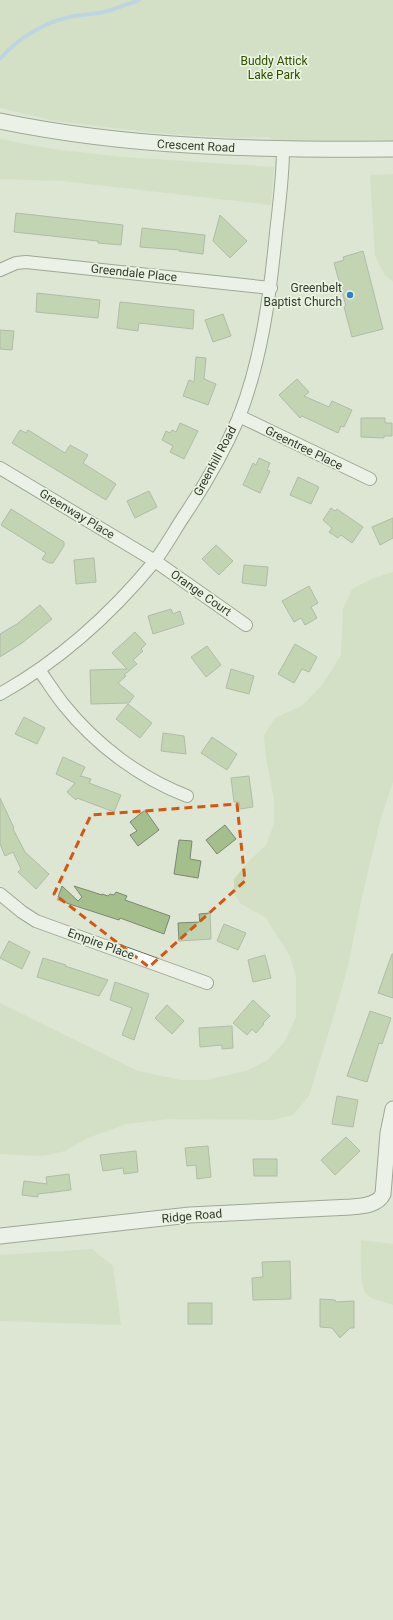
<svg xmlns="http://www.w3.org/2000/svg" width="393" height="1620" font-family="Roboto,sans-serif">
<rect width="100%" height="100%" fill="#dce6d3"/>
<g fill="#c7dab5">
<path d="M0,0H393V148L283,149L269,137L234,138L157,133L55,121L0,108Z"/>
<path d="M0,139L53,149L122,157L274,167L271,205L62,181L0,179Z"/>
<path d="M393,174V282L384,274L375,256L370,175Z"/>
<path d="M393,572V782L380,821L362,897L348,966L337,1005L309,1096L293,1115L274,1120L169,1119L126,1124L88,1138L65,1151L43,1156L0,1154V1003L138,1071L181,1080H205L246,1071L268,1060L285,1041L296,1017V977L290,956L265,917L241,904L234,894V879L247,863L266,845L274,824V799L266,758L264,735L275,718L303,705L322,685L341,655L343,609L352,589L371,579Z"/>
<path d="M361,1240L393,1244V1305C386,1302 372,1300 367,1295C359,1288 361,1251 361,1240Z"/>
<path d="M92,1249L113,1266L121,1325L0,1321V1255Z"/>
</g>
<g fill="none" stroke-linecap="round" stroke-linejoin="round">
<path stroke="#99c2ef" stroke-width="4" d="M0,59C18,38 46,21 74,16C84,15 94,14 104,12C116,9 128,4 139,0"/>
</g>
<g fill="#a4bf8b" stroke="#7d8775">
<path d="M16,213L123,225L121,245L98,243V241L14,232Z"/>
<path d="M220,215L247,241L230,258L213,241Z"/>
<path d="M142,228L205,235L203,254L179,251L180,250L140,247Z"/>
<path d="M363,251L383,329L352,337L344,307L346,306L334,263L344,260L343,257Z"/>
<path d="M37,293L100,300L98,318L36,312Z"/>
<path d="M120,302L194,310L193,329L139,323L138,331L117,328Z"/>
<path d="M223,314L231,336L213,342L205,320Z"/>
<path d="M0,330L14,331L12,350L0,349Z"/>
<path d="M196,357L206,358L204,379L216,384L208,405L183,396L189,380L194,382Z"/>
<path d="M297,379L309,392L304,396L329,407L332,401L352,410L344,427L341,426L338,433L302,416L300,418L279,395Z"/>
<path d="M361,418H385V423H392V436H384V438L361,437Z"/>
<path d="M180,423L198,431L184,459L170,452L173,446L162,440L166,431L170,433L172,430L176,432Z"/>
<path d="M20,430L26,433L28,430L65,453L70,445L88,455L83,463L116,484L106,500L12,443Z"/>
<path d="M259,458L270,463L267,470L270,471L260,493L243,485L253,463L256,465Z"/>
<path d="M298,477L319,487L311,504L290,495Z"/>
<path d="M149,491L157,507L135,518L127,501Z"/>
<path d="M331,508L335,511L337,509L363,527L352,543L341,535L338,538L329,532L332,528L323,520Z"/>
<path d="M11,509L64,542V546L53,563H49L42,559L46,553L1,525Z"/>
<path d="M393,518V538L380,545L372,527Z"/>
<path d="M216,545L233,561L219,575L202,559Z"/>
<path d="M94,558L96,582L76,584L74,560Z"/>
<path d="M244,565L268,567L266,586L242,583Z"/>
<path d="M309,586L318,603L311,607L317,618L305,625L301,618L294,622L282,601Z"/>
<path d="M40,605L52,619L22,643L0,657V634L17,624Z"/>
<path d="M171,609L173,614L180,611L184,624L153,634L148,616Z"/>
<path d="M135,632L146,644L141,649L143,651L133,660L137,664L124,675L126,676L118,683L134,696L129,703L91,704L90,670L127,669L112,653Z"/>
<path d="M295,644L317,657L309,672L302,669L294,683L278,674Z"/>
<path d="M207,646L221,665L206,677L191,657Z"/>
<path d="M231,669L254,676L249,694L226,688Z"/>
<path d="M128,704L152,723L140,738L116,719Z"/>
<path d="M24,717L45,728L37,744L15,734Z"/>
<path d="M163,733L184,736L186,754L161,751Z"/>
<path d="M212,737L237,754L227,770L201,753Z"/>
<path d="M63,757L85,767L80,777L81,776L91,779L89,783L121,795L114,812L77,798L76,800L67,792L75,783L56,774Z"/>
<path d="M249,776L253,807L240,809L239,802H234L231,778Z"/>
<path d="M0,798L14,828L13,829L25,852L49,874L36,889L18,872L21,869L13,852L5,856L0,844Z"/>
<path d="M145,810L159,830L138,846L130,835L137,831L130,822Z"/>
<path d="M225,825L236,839L217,854L206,840Z"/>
<path d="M179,840L192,841L190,859L201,861L198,878L174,874Z"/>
<path d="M62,886L78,901L82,897L74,886L102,895V894L108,896L110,894L114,895L116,892L127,896L125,900L170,916L164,934L120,918L119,920L57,900Z"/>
<path d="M210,913L211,939L179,941L178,923L200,922L199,914Z"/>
<path d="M224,924L246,933L238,950L217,941Z"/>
<path d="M9,941L30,952L22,969L0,958Z"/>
<path d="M392,954H393V998L378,993Z"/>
<path d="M265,955L271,978L253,982L248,960Z"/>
<path d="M43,958L66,965L65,966L108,980L99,996L37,977Z"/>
<path d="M115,982L149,994L134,1040L122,1035L132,1008L110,1000Z"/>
<path d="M253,1000L270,1016L263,1023L264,1024L256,1033L252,1029L247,1035L233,1023Z"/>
<path d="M167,1005L184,1021L172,1034L155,1018Z"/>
<path d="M370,1011L391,1018L382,1044L379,1043L367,1082L347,1076Z"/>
<path d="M232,1026L233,1048L222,1049V1045L200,1047L199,1028Z"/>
<path d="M337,1096L358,1100L353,1127L332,1124Z"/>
<path d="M346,1137L360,1151L335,1175L321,1160Z"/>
<path d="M208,1146L211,1177L197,1179L196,1165L187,1166L185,1148Z"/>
<path d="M136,1151L138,1172L124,1174L123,1168L103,1171L100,1155Z"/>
<path d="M253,1159H277V1176H254Z"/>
<path d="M69,1174L71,1190L38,1194V1197L22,1195L24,1181L47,1184L46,1177Z"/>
<path d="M290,1261L291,1299L253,1300L252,1278L263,1277L262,1262Z"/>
<path d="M320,1299L335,1300L336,1302L354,1301V1328H350L340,1338L332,1328L320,1327Z"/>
<rect x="188" y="1303" width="24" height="21"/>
</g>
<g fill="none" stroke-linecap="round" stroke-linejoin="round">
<g stroke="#545d4d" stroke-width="14">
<g id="minor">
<path d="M0,270L16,263L26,262L271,288"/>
<path d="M239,416L370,479"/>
<path d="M0,468L155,561L246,625"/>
<path d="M39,670C48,682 55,694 64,705C96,745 140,778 187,796"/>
<path d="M0,694C59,661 111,614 154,562C165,548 174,531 184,516C205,485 224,452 239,417C262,358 270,295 276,233C279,205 283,177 283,149"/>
<path d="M0,894L22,912L36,921L207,983"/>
</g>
</g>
<g stroke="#545d4d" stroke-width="17">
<g id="tertiary">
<path d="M0,121C131,148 260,150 393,149"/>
<path d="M0,1236L190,1215L351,1207C362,1206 378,1205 383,1194L388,1133L393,1109"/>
</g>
</g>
<use href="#minor" stroke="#fff" stroke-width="12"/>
<use href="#tertiary" stroke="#fff" stroke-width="15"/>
</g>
<path d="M0 0H393V1620H0ZM237,804L245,881L149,967L54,894L91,815Z" fill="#dce6d3" fill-opacity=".55" fill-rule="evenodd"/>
<path fill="none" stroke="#d65610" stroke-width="3" stroke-dasharray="8 5" stroke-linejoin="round" d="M237,804L245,881L149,967L54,894L91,815Z"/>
<circle fill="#2f81d0" stroke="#e9f4e0" stroke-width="1.5" cx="350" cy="295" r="4"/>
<g text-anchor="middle" stroke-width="3.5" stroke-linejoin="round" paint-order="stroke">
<g font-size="12" fill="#305000" stroke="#e9f4e0">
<text x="274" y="65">Buddy Attick<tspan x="274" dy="14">Lake Park</tspan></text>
</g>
<g font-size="12" fill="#353932" stroke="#e9f4e0">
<text transform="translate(196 146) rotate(3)" y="4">Crescent Road</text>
<text transform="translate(134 273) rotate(6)" y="4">Greendale Place</text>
<text transform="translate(304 448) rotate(26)" y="4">Greentree Place</text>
<text transform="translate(215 461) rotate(-62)" y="4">Greenhill Road</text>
<text transform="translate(77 514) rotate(31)" y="4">Greenway Place</text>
<text transform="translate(201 593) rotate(35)" y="4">Orange Court</text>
<text transform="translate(101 944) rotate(20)" y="4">Empire Place</text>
<text transform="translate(192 1216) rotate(-5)" y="4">Ridge Road</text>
</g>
<g font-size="12" fill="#353932" stroke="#e9f4e0" text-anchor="end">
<text x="342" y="292">Greenbelt<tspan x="342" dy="14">Baptist Church</tspan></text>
</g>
</g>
</svg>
